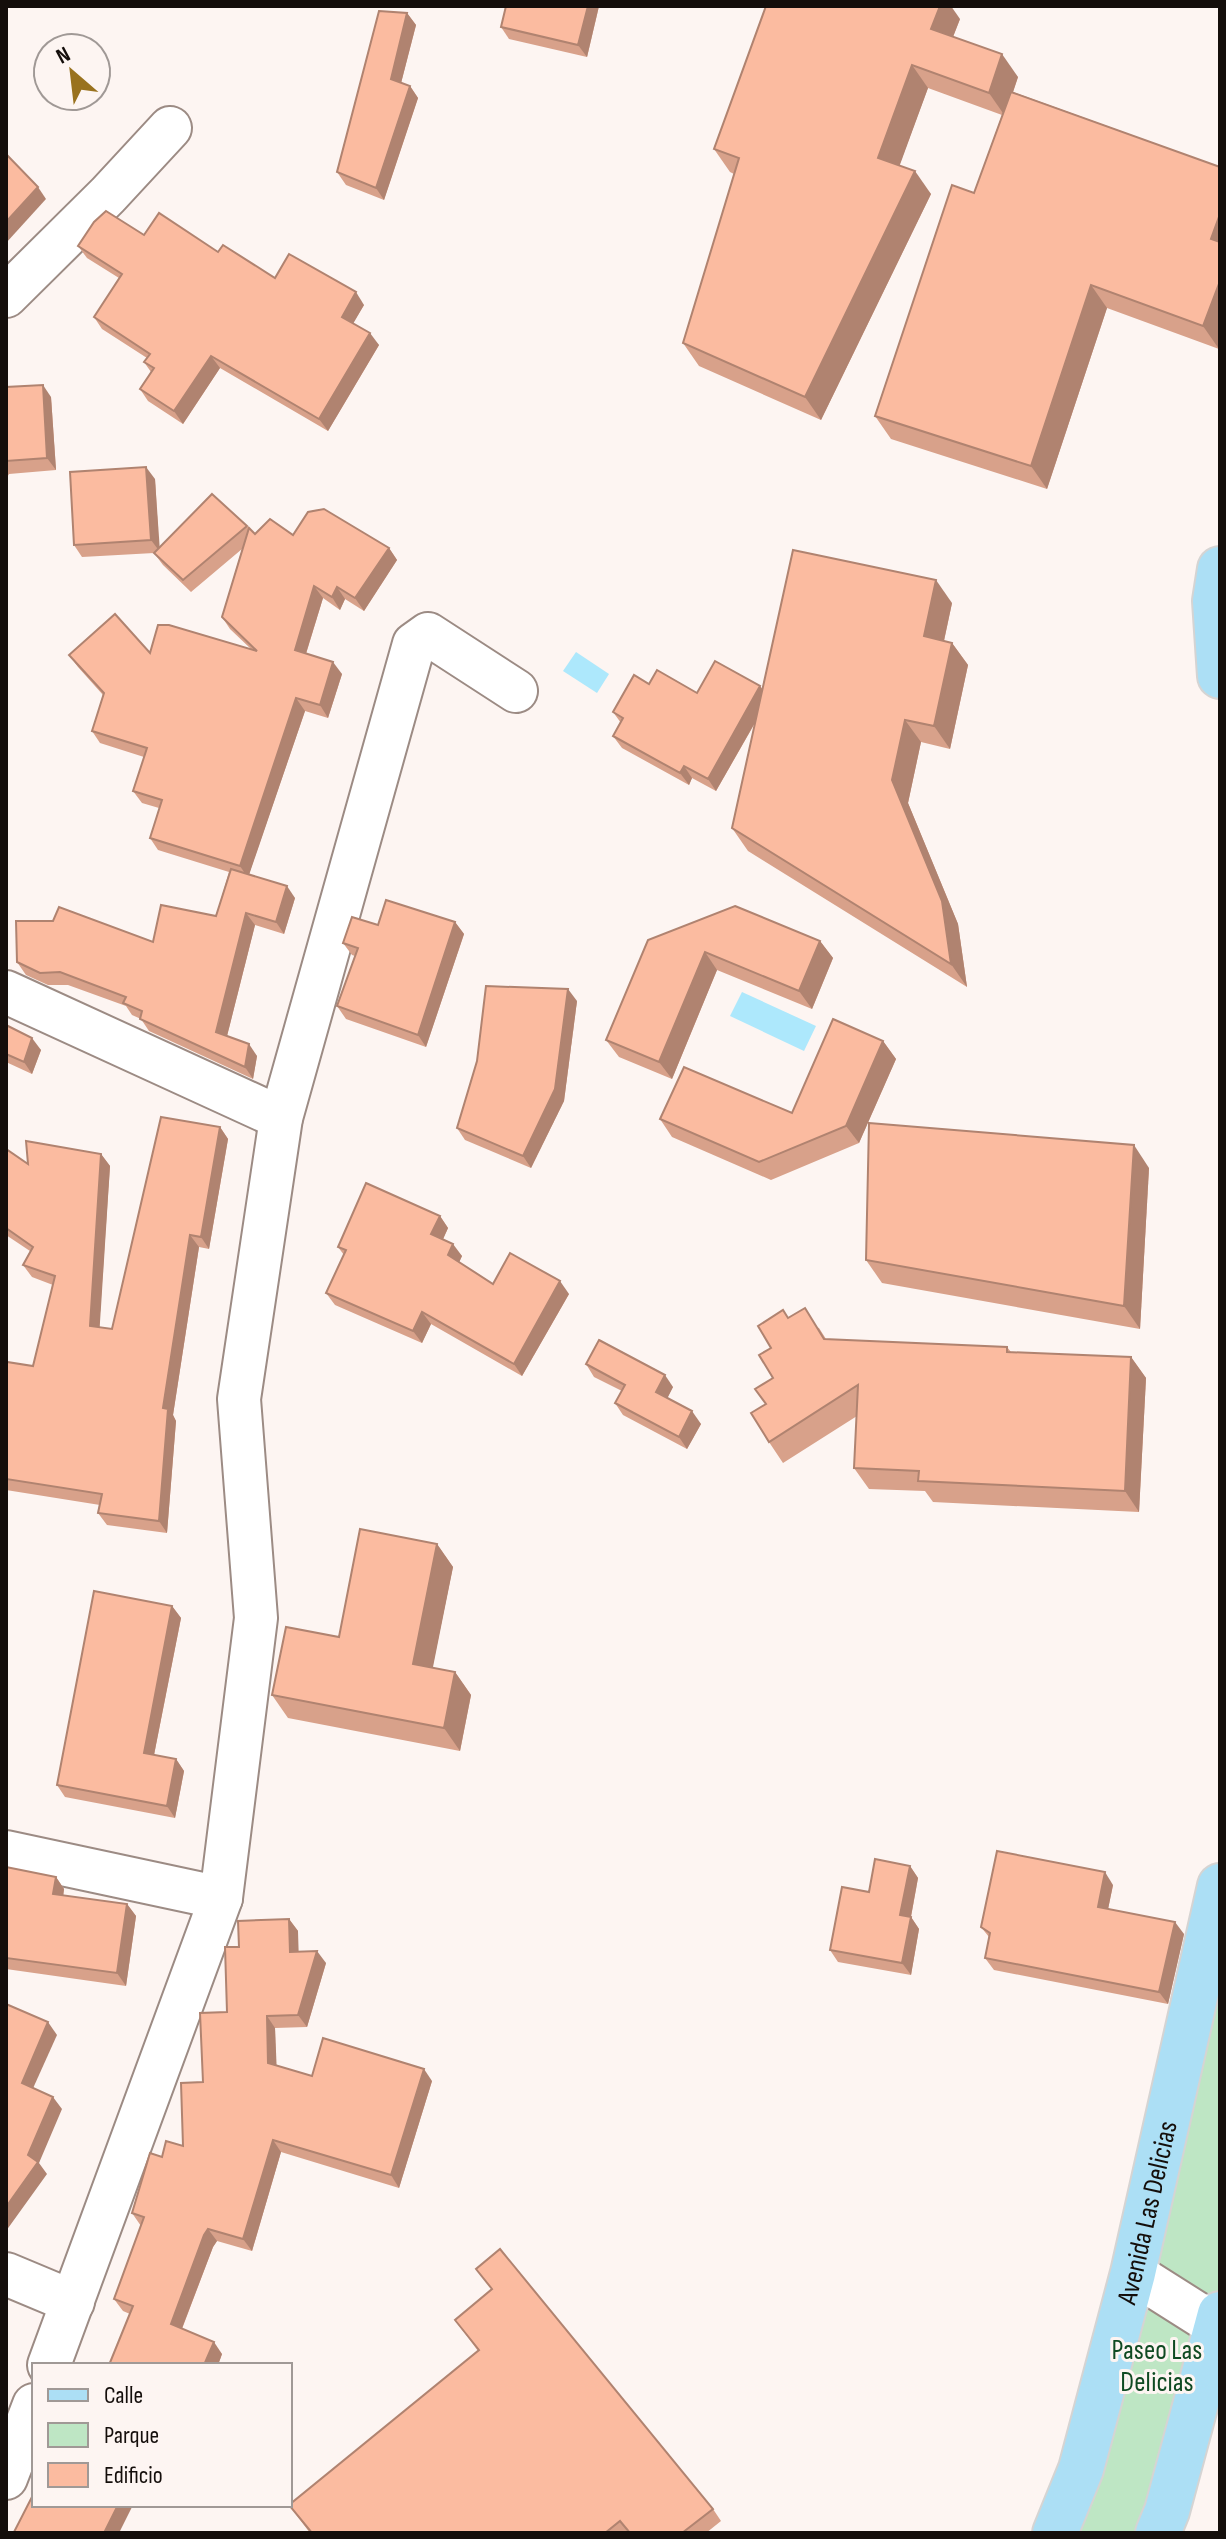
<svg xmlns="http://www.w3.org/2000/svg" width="1226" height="2539" font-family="'Sofia Sans Condensed',sans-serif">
<rect width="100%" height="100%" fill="#fdf5f2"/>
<path fill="#bee6c4" d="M1220,1886V2314L1158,2533H1055Z"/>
<g fill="#ade8fc">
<path d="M576,652L609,674L597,693L563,671Z"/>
<path d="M742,992L816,1026L804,1051L730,1016Z"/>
</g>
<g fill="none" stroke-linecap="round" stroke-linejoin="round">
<g stroke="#9c8b84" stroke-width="46">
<g id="minor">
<path d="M6,296L108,195L170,128"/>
<path d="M6,992L281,1118"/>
<path d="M6,1852L221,1898"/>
<path d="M1133,2273L1220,2328"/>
<path d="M6,2274L73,2302"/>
<path d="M49,2365L221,1898L256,1618L239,1399L281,1118L414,644L428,634L516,691"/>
<path d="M6,2478L34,2405"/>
</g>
</g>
<g stroke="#d5d4d3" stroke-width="48">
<g id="primary">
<path d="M1220,569L1215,601L1220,676"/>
<path id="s1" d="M1055,2533L1081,2469L1133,2273L1220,1886"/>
<path d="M1158,2533L1167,2511L1220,2314"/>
</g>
</g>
<use href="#minor" stroke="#fff" stroke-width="42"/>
<use href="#primary" stroke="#acdff5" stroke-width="44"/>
</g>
<g fill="#d8a18a">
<path d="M506,6H599L587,57L509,39L501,27Z"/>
<path d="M407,13L416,25L401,83L410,86L418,98L384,200L346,185L337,172Z"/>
<path d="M960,19L953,37L1018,77L1013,92L1220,167L1219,349L1107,308L1047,489L891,439L875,416L974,193L1002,115L928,88L899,166L931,194L821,420L699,366L683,343L734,174L730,172L714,149Z"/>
<path d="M144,235L218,252L275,278L364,305L353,323L379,345L328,431L220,368L183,424L148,401L140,389L151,372L144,362L147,358L102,329L94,317L119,278L87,258L78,246Z"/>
<path d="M6,387L51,397L56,470L9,474L6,479Z"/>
<path d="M155,479L159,548L247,526L255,534L293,535L389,548L397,560L364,611L345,599L340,610L323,598L306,654L342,674L328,718L305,711L249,874L295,898L284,934L255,925L227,1036L257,1056L253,1079L149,1031L141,1019L132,1015L126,1006L68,985H48L26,975L17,962L153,942L216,916L229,872L158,850L150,838L159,808L142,803L133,791L144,757L100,743L92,731L103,695L78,667L69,655L251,649L230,629L222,617L242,549L191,592L163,565L154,553L82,557L74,545Z"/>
<path d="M952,603L944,641L952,643L968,665L950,749L921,742L908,803L958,924L967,987L748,851L732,828L755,723L716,791L692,778L689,785L622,748L613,736L621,723L613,712L649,684L697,693L760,686L762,689Z"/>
<path d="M455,922L464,934L426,1047L346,1019L337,1006L355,956L352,955L343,943L378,925Z"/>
<path d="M648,940L820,941L833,958L812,1009L717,970L672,1079L619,1057L606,1040Z"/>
<path d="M577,1001L564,1101L531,1168L465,1140L457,1128Z"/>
<path d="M6,1025L41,1050L32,1074L6,1062Z"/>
<path d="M883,1041L896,1059L859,1143L771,1180L672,1137L660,1119L792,1113Z"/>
<path d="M220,1127L228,1139L209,1249L199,1247L173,1415L176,1421L167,1533L107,1525L98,1513L100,1505L6,1490V1370L33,1366L53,1285L32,1277L23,1265L30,1251L6,1235V1149L28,1164L101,1154L110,1166L99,1328L112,1329Z"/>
<path d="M1149,1168L1140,1329L882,1283L866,1260Z"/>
<path d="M440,1216L448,1228L443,1239L462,1256L459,1262L493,1284L569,1294L522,1376L431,1324L422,1343L335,1305L326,1293L344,1255L338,1247Z"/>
<path d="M788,1318L819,1328L826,1339L1007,1347L1011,1352L1131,1357L1146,1378L1139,1512L933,1502L925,1491L869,1489L854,1468L857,1416L783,1463L769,1442L766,1404L773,1378L771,1348Z"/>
<path d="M586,1364L673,1387L667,1398L701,1424L687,1449L623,1415L615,1403L622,1391L594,1377Z"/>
<path d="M437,1544L453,1567L432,1668L455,1672L471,1695L460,1751L288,1718L272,1695L339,1637Z"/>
<path d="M172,1606L181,1618L154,1755L176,1759L184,1771L175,1818L65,1797L57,1785Z"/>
<path d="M910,1866L918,1878L911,1917L919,1929L911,1975L838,1962L830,1950L869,1892Z"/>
<path d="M6,1867L56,1877L64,1889L63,1896L127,1904L136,1916L126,1986L6,1969Z"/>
<path d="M1113,1885L1108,1909L1184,1934L1168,2004L994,1970L985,1958L989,1937L981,1927Z"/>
<path d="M289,1919L298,1931V1952L326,1963L307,2027L275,2028L276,2066L312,2076L432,2081L399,2188L281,2152L252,2251L217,2241L213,2247L182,2329L222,2354L218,2365H109L130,2314L123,2311L114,2299L141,2226L132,2213L162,2157L183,2146L203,2082L227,2012L239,1947Z"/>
<path d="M476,2269L713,2509L721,2521L706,2533H310L289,2505L478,2351L455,2320L492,2289Z"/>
</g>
<g fill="#b08370">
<path d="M588,6H599L587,57L578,45Z"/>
<path d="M940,6H951L960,19L947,52L931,29Z"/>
<path d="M407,13L416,25L399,91L391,79Z"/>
<path d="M1002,54L1018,77L1005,116L989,93Z"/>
<path d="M912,65L928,88L894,181L878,158Z"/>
<path d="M410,86L418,98L384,200L376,188Z"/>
<path d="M915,171L931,194L821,420L805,397Z"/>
<path d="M38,187L46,199L6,243V222Z"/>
<path d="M1220,214V252L1211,239Z"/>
<path d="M1220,281V347L1219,349L1203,326Z"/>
<path d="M1091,285L1107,308L1047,489L1031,466Z"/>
<path d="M356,292L364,305L350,329L342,317Z"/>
<path d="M370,333L379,345L328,431L319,419Z"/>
<path d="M211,356L220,368L183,424L174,411Z"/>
<path d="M43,385L51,397L56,470L47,458Z"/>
<path d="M146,467L155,479L160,552L151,540Z"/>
<path d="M389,548L397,560L364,611L355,598Z"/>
<path d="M936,580L952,603L940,659L924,636Z"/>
<path d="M314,586L323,598L303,663L295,650Z"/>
<path d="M337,587L345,599L340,610L332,597Z"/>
<path d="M952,643L968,665L950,749L934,726Z"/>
<path d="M333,662L342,674L328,718L320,705Z"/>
<path d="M760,686L769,698L716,791L708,779Z"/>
<path d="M296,698L305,711L248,878L240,866Z"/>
<path d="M905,720L921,742L908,803L958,924L967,987L951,964L892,780Z"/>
<path d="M684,766L692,778L689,785L680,773Z"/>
<path d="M287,886L295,898L284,934L276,922Z"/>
<path d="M246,913L255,925L225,1044L216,1032Z"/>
<path d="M455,922L464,934L426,1047L418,1035Z"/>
<path d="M820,941L833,958L812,1009L799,991Z"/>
<path d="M705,952L717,970L672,1079L659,1062Z"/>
<path d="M568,989L577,1001L564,1101L531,1168L523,1156Z"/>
<path d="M32,1038L41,1050L32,1074L24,1062Z"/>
<path d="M883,1041L896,1059L859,1143L846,1126Z"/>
<path d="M249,1044L257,1056L253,1079L245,1067Z"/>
<path d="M220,1127L228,1139L209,1249L201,1237Z"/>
<path d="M1134,1145L1149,1168L1140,1329L1124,1306Z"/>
<path d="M101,1154L110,1166L99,1338L90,1326Z"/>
<path d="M440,1216L448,1228L440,1246L431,1234Z"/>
<path d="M190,1235L199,1247L173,1415L176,1421L167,1533L159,1521L163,1408Z"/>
<path d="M453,1244L462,1256L457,1267L448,1255Z"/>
<path d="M560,1281L569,1294L522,1376L514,1364Z"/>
<path d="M422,1312L431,1324L422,1343L413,1331Z"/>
<path d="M1131,1357L1146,1378L1139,1512L1125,1491Z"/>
<path d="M665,1375L673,1387L664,1405L656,1392Z"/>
<path d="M692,1411L701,1424L687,1449L679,1437Z"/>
<path d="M437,1544L453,1567L429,1687L413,1664Z"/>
<path d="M172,1606L181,1618L152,1765L144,1753Z"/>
<path d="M455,1672L471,1695L460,1751L444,1728Z"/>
<path d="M176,1759L184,1771L175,1818L167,1806Z"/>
<path d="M910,1866L918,1878L909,1927L900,1915Z"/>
<path d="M1105,1872L1113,1885L1106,1919L1098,1907Z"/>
<path d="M56,1877L64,1889L62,1906L53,1894Z"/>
<path d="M127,1904L136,1916L126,1986L117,1973Z"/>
<path d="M911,1917L919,1929L911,1975L902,1963Z"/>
<path d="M289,1919L298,1931L299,1964L290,1952Z"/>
<path d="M1175,1922L1184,1934L1168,2004L1159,1992Z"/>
<path d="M317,1951L326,1963L307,2027L298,2015Z"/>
<path d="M267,2016L275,2028L277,2075L268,2063Z"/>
<path d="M48,2022L57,2035L30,2095L22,2083Z"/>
<path d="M424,2069L432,2081L399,2188L391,2175Z"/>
<path d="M53,2097L62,2109L39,2163L47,2174L6,2231V2207Z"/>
<path d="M273,2140L281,2152L252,2251L243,2239Z"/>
<path d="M208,2229L217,2241L213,2247L179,2336L171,2324L204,2235Z"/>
<path d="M214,2342L222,2354L218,2365H204Z"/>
<path d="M118,2505H133L119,2533H104Z"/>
</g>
<g fill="#fbbba0" stroke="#b08370" stroke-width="2">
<path d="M506,6H588L578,45L501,27Z"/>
<path d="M766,6H940L931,29L1002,54L989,93L912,65L878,158L915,171L805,397L683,343L739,158L714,149Z"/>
<path d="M379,11L407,13L391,79L410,86L376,188L337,172Z"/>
<path d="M1011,92L1220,167V214L1211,239L1220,242V281L1203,326L1091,285L1031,466L875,416L952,185L974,193Z"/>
<path d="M6,154L38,187L6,222Z"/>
<path d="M106,211L144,235L159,213L218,252L223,245L275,278L289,254L356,292L342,317L370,333L319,419L211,356L174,411L140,389L154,368L144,362L150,354L94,317L122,274L78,246L94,222Z"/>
<path d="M43,385L47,458L6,461V387Z"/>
<path d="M146,467L151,540L74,545L70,472Z"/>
<path d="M212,494L247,526L183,580L154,553Z"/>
<path d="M324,509L389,548L355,598L337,587L332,597L314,586L295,650L333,662L320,705L296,698L240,866L150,838L162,800L133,791L147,748L92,731L104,693L69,655L115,614L150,653L158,625H169L257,651L222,617L249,528L255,534L270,519L293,535L308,512Z"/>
<path d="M793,550L936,580L924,636L952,643L934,726L905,720L892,780L942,901L951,964L732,828Z"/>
<path d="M715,661L760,686L708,779L684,766L680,773L613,736L623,718L613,712L634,675L649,684L657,670L697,693Z"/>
<path d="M231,869L287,886L276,922L246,913L216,1032L249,1044L245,1067L140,1019L142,1011L123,1003L126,997L60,972L40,973L17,962L16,921H53L59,907L153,942L161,905L216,916Z"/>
<path d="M386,900L455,922L418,1035L337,1006L358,948L343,943L352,917L378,925Z"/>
<path d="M735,906L820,941L799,991L705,952L659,1062L606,1040L648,940Z"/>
<path d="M486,986L568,989L555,1089L523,1156L457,1128L477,1061Z"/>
<path d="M833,1019L883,1041L846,1126L759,1162L660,1119L684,1067L792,1113Z"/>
<path d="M6,1025L32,1038L24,1062L6,1054Z"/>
<path d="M161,1117L220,1127L201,1237L190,1235L163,1408L168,1409L159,1521L98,1513L102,1494L6,1479V1370L7,1362L33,1366L55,1276L23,1265L33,1247L6,1228V1149L28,1164L26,1141L101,1154L90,1326L112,1329Z"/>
<path d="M869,1123L1134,1145L1124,1306L866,1260Z"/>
<path d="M366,1183L440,1216L431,1234L453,1244L448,1255L493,1284L510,1253L560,1281L514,1364L422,1312L413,1331L326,1293L346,1250L338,1247Z"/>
<path d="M805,1308L824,1339L1007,1347V1352L1131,1357L1125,1491L918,1481L919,1471L854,1468L858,1385L769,1442L751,1413L766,1404L755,1389L773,1378L759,1355L771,1348L758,1326L783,1310L788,1318Z"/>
<path d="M599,1340L665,1375L656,1392L692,1411L679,1437L615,1403L625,1385L586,1364Z"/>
<path d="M360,1529L437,1544L413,1664L455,1672L444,1728L272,1695L286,1627L339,1637Z"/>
<path d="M94,1591L172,1606L144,1753L176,1759L167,1806L57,1785Z"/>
<path d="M997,1851L1105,1872L1098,1907L1175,1922L1159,1992L985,1958L990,1933L981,1927Z"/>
<path d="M875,1859L910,1866L900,1915L911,1917L902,1963L830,1950L842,1887L869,1892Z"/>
<path d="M6,1867L56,1877L53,1894L127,1904L117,1973L6,1958Z"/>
<path d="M289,1919L290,1952L317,1951L298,2015L267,2016L268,2063L312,2076L323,2038L424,2069L391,2175L273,2140L243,2239L208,2229L204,2235L171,2324L214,2342L204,2365H109L133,2306L114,2299L144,2217L132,2213L150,2153L162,2157L166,2141L183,2146L181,2083L203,2082L200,2013L227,2012L225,1947H239L238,1921Z"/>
<path d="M6,2004L48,2022L22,2083L53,2097L28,2155L38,2162L6,2207Z"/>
<path d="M500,2249L713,2509L682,2533H630L620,2521L605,2533H312L289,2505L479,2350L455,2320L492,2289L476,2269Z"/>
<path d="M34,2493V2505H118L104,2533H16L14,2532Z"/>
</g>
<g text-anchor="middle" stroke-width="6" stroke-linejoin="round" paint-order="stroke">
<g font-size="28" fill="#140e0b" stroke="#fdf5f2">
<text dy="10" stroke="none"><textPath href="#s1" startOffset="334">Avenida Las Delicias</textPath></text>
</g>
<g font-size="28" fill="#0f4a22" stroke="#fdf5f2">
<text x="1157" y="2359">Paseo Las<tspan x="1157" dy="32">Delicias</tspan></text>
</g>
</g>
<rect width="1226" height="2539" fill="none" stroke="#140e0b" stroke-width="16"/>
<rect x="32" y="2363" width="260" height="144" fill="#fdf5f2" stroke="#a09996" stroke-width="2"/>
<rect x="48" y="2389" width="40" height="12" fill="#acdff5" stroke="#a09996" stroke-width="2"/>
<text x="104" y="2403" font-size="24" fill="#140e0b">Calle</text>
<rect x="48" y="2423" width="40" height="24" fill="#bee6c4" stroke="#a09996" stroke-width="2"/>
<text x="104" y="2443" font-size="24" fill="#140e0b">Parque</text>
<rect x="48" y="2463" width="40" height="24" fill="#fbbba0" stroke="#a09996" stroke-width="2"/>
<text x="104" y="2483" font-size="24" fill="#140e0b">Edificio</text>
<g transform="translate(72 72) rotate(332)"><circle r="38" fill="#fdf5f2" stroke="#a09996" stroke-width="2"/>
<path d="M0-6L14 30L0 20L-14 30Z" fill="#99721e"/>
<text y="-12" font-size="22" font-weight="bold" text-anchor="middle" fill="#140e0b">N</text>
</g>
</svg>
